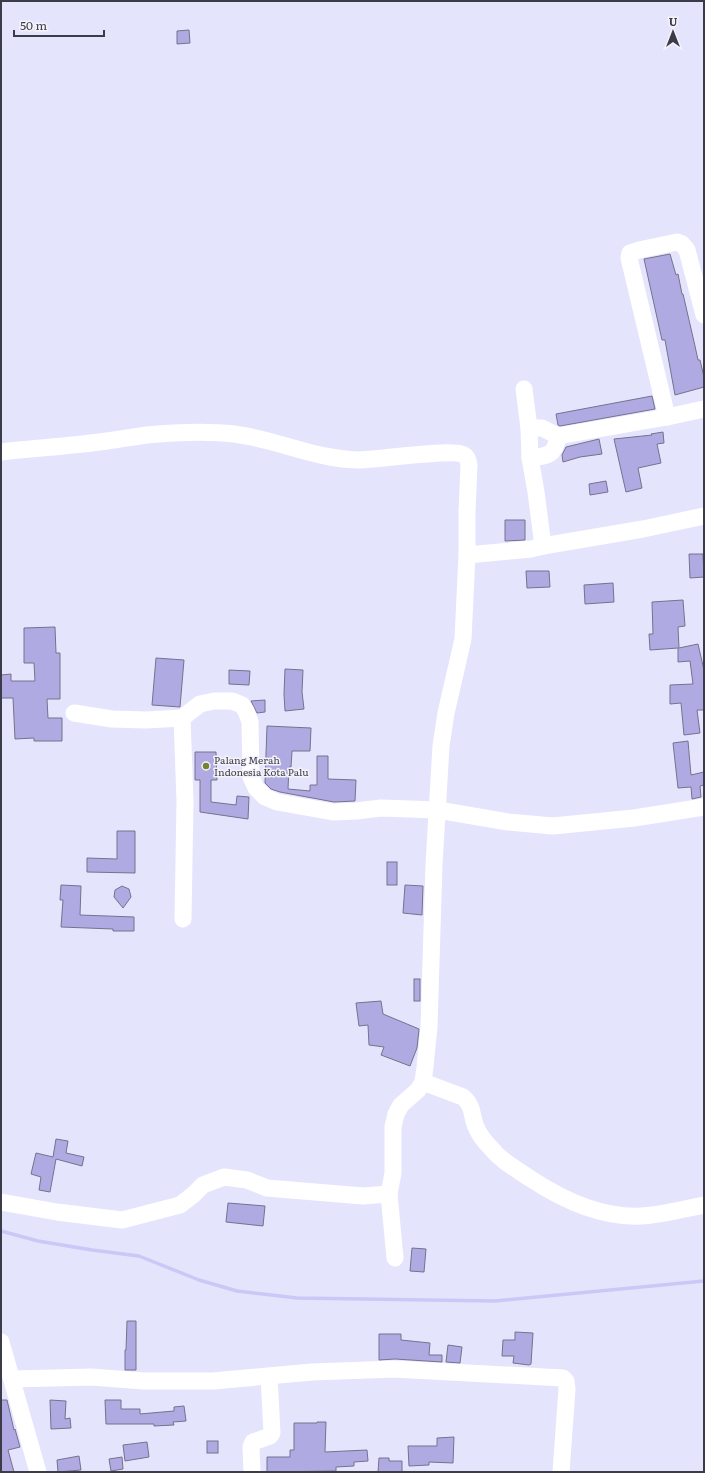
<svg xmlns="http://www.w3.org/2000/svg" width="705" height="1473" font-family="Literata,serif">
<rect width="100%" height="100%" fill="#e5e4fd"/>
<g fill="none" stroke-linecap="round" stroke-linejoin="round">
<path stroke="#cac8f6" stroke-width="3.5" d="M1,1231L38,1241L92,1250L139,1256L199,1280L237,1291L297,1298L495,1301L704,1281"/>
</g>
<g fill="#afabe2" stroke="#74728d">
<path d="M189,30L190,43L177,44V31Z"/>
<path d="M670,254L676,275L678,274L682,294H683L695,346L698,360H700L704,377V387L675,395L665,340H662L644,259Z"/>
<path d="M652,396L655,409L560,426L558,425L556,414Z"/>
<path d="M663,432L664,443L657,444L661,463L638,468L642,488L626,492L614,439L652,435L651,434Z"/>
<path d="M599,439L602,454L580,457L563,462L562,455L566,447Z"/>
<path d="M606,481L608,492L590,495L589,484Z"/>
<path d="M505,520H525V540L505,541Z"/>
<path d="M689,554H703L704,577L690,578Z"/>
<path d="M526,571H549L550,587L527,588Z"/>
<path d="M613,583L614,602L585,604L584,585Z"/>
<path d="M683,600L685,626L678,627L679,648L698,644L704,670V710H697L700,733L684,735L681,703L670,704V685L693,684L690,661L678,662V648L650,650L649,634H653L652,602Z"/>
<path d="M55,627L56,653H60V699H47L48,718H62V741H34V738L15,739L13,698H1V675L11,674V681H35L34,663H24V628Z"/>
<path d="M156,658L184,660L180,707L152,705Z"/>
<path d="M285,669L303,670L302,692L304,709L285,711L284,694Z"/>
<path d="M229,670L250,671L249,685L229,684Z"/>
<path d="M265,700V712L257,713L251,701Z"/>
<path d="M267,726L311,728L310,751H292L291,767H289L288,789L310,791V785H317V756H328V779L356,780L355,801L334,802L280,792L271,789L265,783Z"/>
<path d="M688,741L691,775L704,772V785L700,786L701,797L692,799L691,787L678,788L673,743Z"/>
<path d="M195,752H216L217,780H211V802L236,805L237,796L249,797L248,819L200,812V780H195Z"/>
<path d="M117,831H135V873L87,872V858L117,859Z"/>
<rect x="387" y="862" width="10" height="23"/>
<path d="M61,885L81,886L80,915L134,917V931H113V929L61,927L63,900H60Z"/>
<path d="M405,885L423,886L422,915L403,913Z"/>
<path d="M122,886L129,889L131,897L123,908L114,897L115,890Z"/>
<rect x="414" y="979" width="6" height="22"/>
<path d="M381,1001L383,1014L419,1029L417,1048L410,1066L381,1055L384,1047L369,1045L368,1025L359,1026L356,1003Z"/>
<path d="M56,1139L68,1141L66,1153L84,1157L82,1166L56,1159L50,1192L39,1190L41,1177L31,1174L36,1153L53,1157Z"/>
<path d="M228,1203L265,1206L263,1226L226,1222Z"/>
<path d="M412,1248L426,1249L424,1272L410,1271Z"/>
<path d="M127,1321H136V1370H125V1350H126Z"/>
<path d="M515,1332L533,1333L531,1364L529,1365L513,1363L514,1356H502L503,1340H515Z"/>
<path d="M379,1334H401V1340L430,1343L429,1355H442V1362L395,1359L379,1360Z"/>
<path d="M448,1345L462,1347L460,1363L446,1362Z"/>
<path d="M1,1400H7L14,1430L15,1429L20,1447L8,1450L14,1472H1Z"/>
<path d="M50,1400L66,1401L65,1419L70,1418L71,1428L51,1429Z"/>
<path d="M105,1400H121V1409H140V1414L174,1411V1407L184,1406L186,1421L173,1422L174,1425L154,1426V1424H106Z"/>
<path d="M317,1422H326L325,1452L367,1450L368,1461L354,1462V1466L336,1467V1471L267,1472V1457H290V1450H294V1423H317Z"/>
<path d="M454,1437L453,1463L429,1462V1465L409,1466L408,1446H437V1438Z"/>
<rect x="207" y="1441" width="11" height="12"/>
<path d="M147,1442L149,1457L125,1461L123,1445Z"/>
<path d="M79,1456L81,1470L58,1472L57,1460Z"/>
<path d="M122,1457L123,1469L111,1471L109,1459Z"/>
<path d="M379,1458H389V1461H402V1472H378Z"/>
</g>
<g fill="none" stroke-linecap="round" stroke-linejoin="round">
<g stroke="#fff" stroke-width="17">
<path d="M667,417L629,258L630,253L639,250L677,242L682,244L687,250L704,315"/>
<path d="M529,428H542L558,436L667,417L704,409"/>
<path d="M1,452C36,448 72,446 107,441C124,439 141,435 158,434C182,432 209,431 234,434C276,439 314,459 358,460C376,460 453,448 464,455C468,457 468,461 469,465L467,512V555L463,639L446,713L441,746L434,865L429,1027L425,1067L423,1082L418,1090L401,1105L396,1114L393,1127V1173L389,1194L395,1258"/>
<path d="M530,458C547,456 555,456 558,436"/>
<path d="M543,546L643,529L704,516"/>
<path d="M467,555L531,549L543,546L536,492L530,458L529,428L524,389"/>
<path d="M74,713L112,719L146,720L182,718L200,704L214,701H232L242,705L246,711L250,722L251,777L256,788L265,797L277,802L333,812L356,811L381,808L438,810L508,822L553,826L634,818L704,807"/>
<path d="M182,718L185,801L183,919"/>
<path d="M423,1082L463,1097C474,1106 471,1116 476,1127C479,1134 485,1142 490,1147C501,1161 516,1169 531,1179C563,1200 602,1218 641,1216C662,1215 683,1209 704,1205"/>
<path d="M1,1202L57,1212L122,1220L180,1205L193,1195L203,1185L224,1177L247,1180L267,1188L363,1196L389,1194"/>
<path d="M1,1342L38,1472"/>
<path d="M12,1379L91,1377L144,1381H213L312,1372L394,1369L563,1378L566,1381L567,1389L561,1472"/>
<path d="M252,1472L251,1447L253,1442L270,1436L272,1433L269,1376"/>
</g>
</g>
<circle fill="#768331" stroke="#f4f3fa" stroke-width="1.5" cx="206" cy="766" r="4"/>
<g text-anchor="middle" stroke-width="3" stroke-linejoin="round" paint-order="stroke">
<g font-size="10" fill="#3c3b48" stroke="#f4f3fa" text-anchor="start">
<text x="214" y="764">Palang Merah<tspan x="214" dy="12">Indonesia Kota Palu</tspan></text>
</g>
</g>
<rect width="705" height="1473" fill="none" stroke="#3c3b48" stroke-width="4"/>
<g transform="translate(673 32)" stroke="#f4f3fa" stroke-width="3" paint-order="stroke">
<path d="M0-3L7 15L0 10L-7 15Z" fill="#3c3b48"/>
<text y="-6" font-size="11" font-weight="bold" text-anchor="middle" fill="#3c3b48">U</text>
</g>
<path d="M14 30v6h90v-6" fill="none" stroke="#3c3b48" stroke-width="2"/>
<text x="20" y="30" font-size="12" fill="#3c3b48" stroke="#f4f3fa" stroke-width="3" paint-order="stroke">50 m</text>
</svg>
